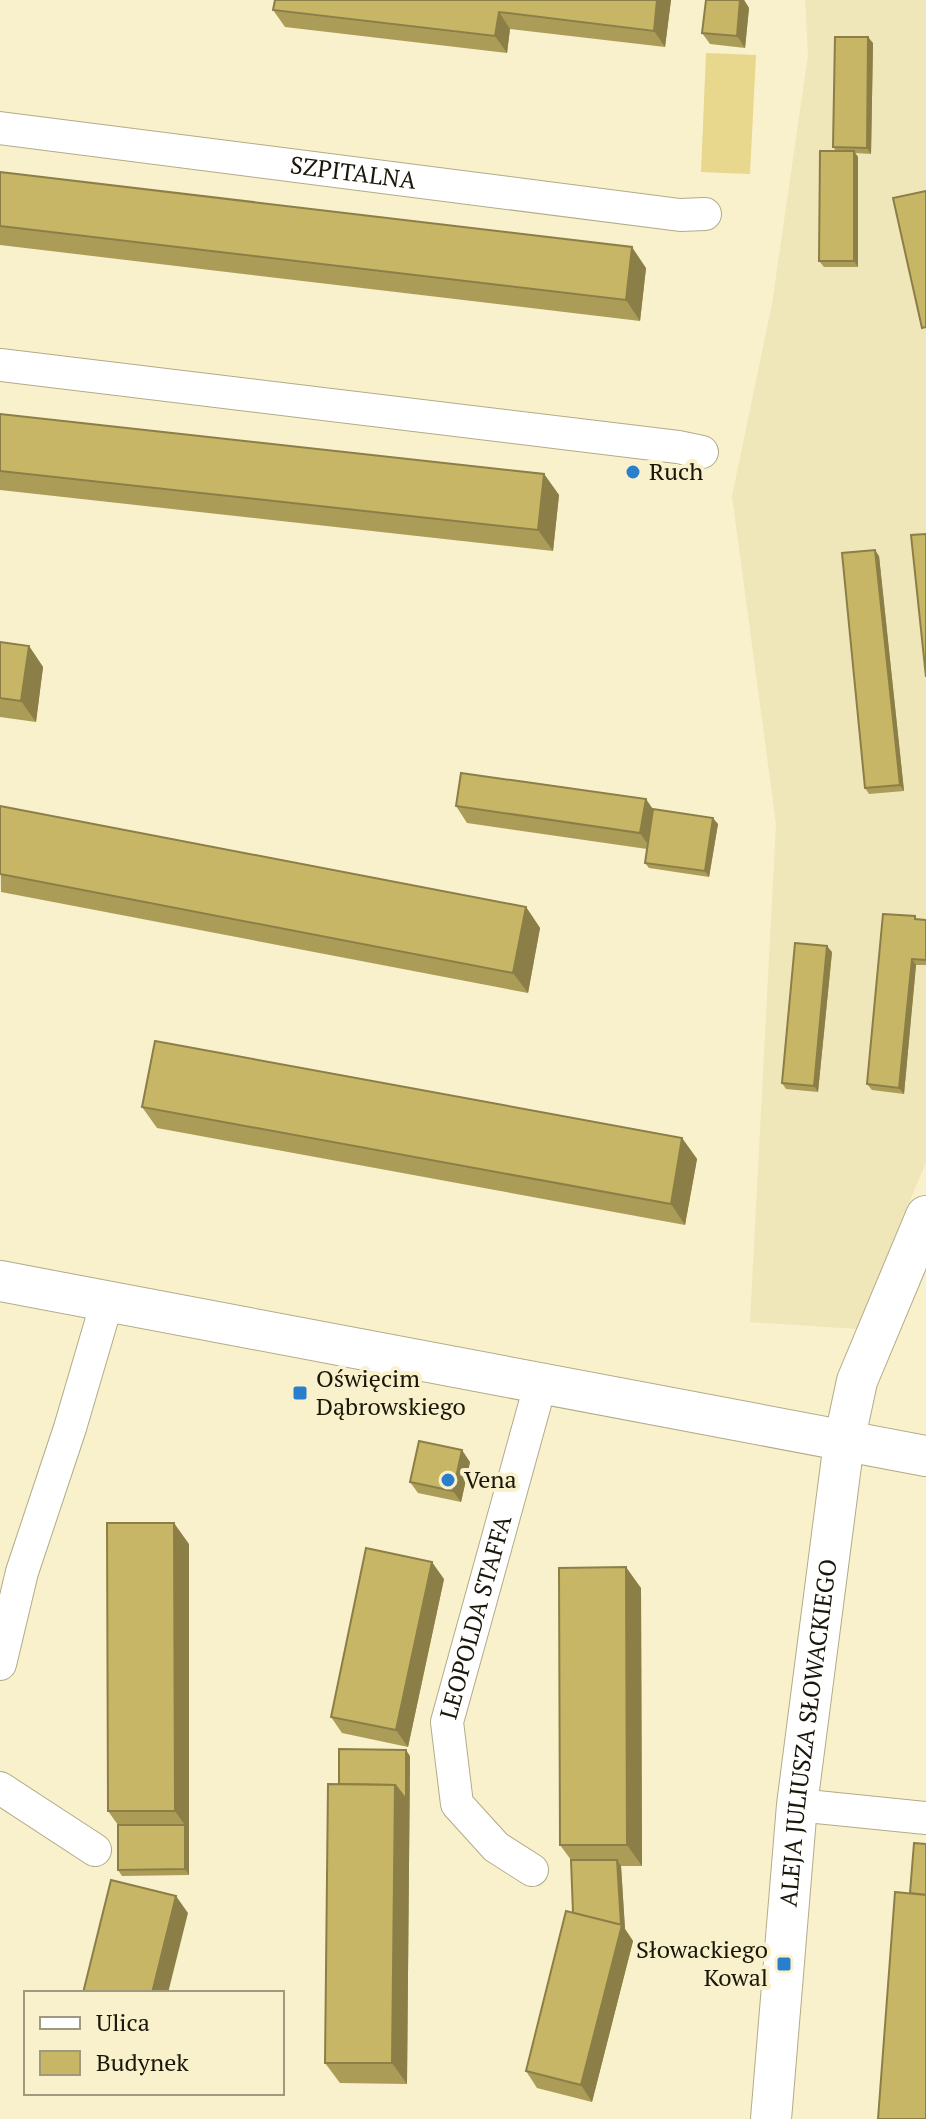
<svg xmlns="http://www.w3.org/2000/svg" width="926" height="2119" font-family="'PT Serif',serif">
<rect width="100%" height="100%" fill="#f8f1cc"/>
<path fill="#efe6ba" d="M805,0H926V1162L857,1329L750,1322L776,824L732,496L772,304L808,55Z"/>
<path fill="#e8d88d" d="M706,53L756,55L750,174L701,172Z"/>
<g fill="none" stroke-linecap="round" stroke-linejoin="round">
<g stroke="#b2ab88" stroke-width="34">
<g id="minor">
<path id="s1" d="M0,128L680,215L705,214"/>
<path d="M0,365L678,447L702,452"/>
<path d="M0,1664L22,1572L70,1428L107,1302"/>
<path d="M0,1788L95,1850"/>
<path d="M797,1805L926,1818"/>
<path id="s2" d="M532,1870L496,1847L457,1804L447,1722L541,1382"/>
</g>
</g>
<g stroke="#b2ab88" stroke-width="42">
<g id="tertiary">
<path d="M0,1281L926,1456"/>
<path id="s3" d="M771,2119L797,1805L844,1442L857,1381L926,1216"/>
</g>
</g>
<use href="#minor" stroke="#fff" stroke-width="32"/>
<use href="#tertiary" stroke="#fff" stroke-width="40"/>
</g>
<g fill="#ab9d58">
<path d="M671,0L665,47L510,29L507,53L285,27L273,10Z"/>
<path d="M706,0H744L749,8L745,48L710,44L702,33Z"/>
<path d="M873,43L871,154L855,153L858,157V267H824L819,261L836,151L833,147Z"/>
<path d="M0,172L646,268L640,321L0,245Z"/>
<path d="M0,414L544,474L559,495L553,551L0,490Z"/>
<path d="M879,556L904,791L869,794L865,788Z"/>
<path d="M0,642L29,646L43,667L36,722L0,717Z"/>
<path d="M0,806L526,907L540,928L528,993L1,892Z"/>
<path d="M456,806L653,809L718,824L709,877L649,868L645,863L647,849L467,823Z"/>
<path d="M915,916L917,919L926,920V965H916L904,1094L872,1090L867,1084Z"/>
<path d="M832,952L818,1092L786,1089L782,1083Z"/>
<path d="M142,1107L682,1138L697,1159L685,1225L157,1128Z"/>
<path d="M470,1462L461,1502L418,1493L410,1482Z"/>
<path d="M189,1544V1875L122,1876L118,1870V1825L108,1811Z"/>
<path d="M444,1579L408,1747L342,1733L331,1717Z"/>
<path d="M641,1588L642,1866H621L625,1929L633,1941L592,2102L537,2088L526,2071L573,1913L571,1860L560,1845Z"/>
<path d="M410,1756L407,2084L340,2083L325,2063L339,1784Z"/>
</g>
<g fill="#8b7f47">
<path d="M657,0H671L665,47L654,31Z"/>
<path d="M740,0H744L749,8L745,48L737,36Z"/>
<path d="M499,12L510,29L507,53L495,36Z"/>
<path d="M868,37L873,43L871,154L867,148Z"/>
<path d="M854,151L858,157V267L854,261Z"/>
<path d="M632,247L646,268L640,321L626,300Z"/>
<path d="M544,474L559,495L553,551L538,530Z"/>
<path d="M875,550L879,556L904,791L900,785Z"/>
<path d="M29,646L43,667L36,722L21,701Z"/>
<path d="M646,799L657,815L652,850L640,833Z"/>
<path d="M713,818L718,824L709,877L705,871Z"/>
<path d="M526,907L540,928L528,993L513,973Z"/>
<path d="M827,946L832,952L818,1092L814,1086Z"/>
<path d="M912,959L916,965L904,1094L899,1088Z"/>
<path d="M682,1138L697,1159L685,1225L671,1204Z"/>
<path d="M462,1450L470,1462L461,1502L453,1491Z"/>
<path d="M174,1523L189,1544V1831L175,1811Z"/>
<path d="M432,1562L444,1579L408,1747L396,1730Z"/>
<path d="M626,1567L641,1588L642,1866L627,1845Z"/>
<path d="M406,1750L410,1756L407,2084L392,2063L395,1785Z"/>
<path d="M185,1825L189,1831V1875L185,1869Z"/>
<path d="M617,1860L621,1866L625,1929L633,1941L592,2102L581,2085Z"/>
<path d="M176,1896L188,1913L168,1993H152Z"/>
</g>
<g fill="#c7b666" stroke="#8b7f47" stroke-width="2">
<path d="M275,0H657L654,31L499,12L495,36L273,10Z"/>
<path d="M706,0H740L737,36L702,33Z"/>
<path d="M835,37H868L867,148L833,147Z"/>
<path d="M820,151H854V261H819Z"/>
<path d="M0,172L632,247L626,300L0,226Z"/>
<path d="M926,191V327L922,328L893,198Z"/>
<path d="M0,414L544,474L538,530L0,471Z"/>
<path d="M926,534V677L911,535Z"/>
<path d="M875,550L900,785L865,788L842,553Z"/>
<path d="M0,642L29,646L21,701L0,698Z"/>
<path d="M461,773L646,799L640,833L456,806Z"/>
<path d="M0,806L526,907L513,973L0,874Z"/>
<path d="M653,809L713,818L705,871L645,863Z"/>
<path d="M883,914L915,916V919L926,920V960L912,959L899,1088L867,1084Z"/>
<path d="M795,943L827,946L814,1086L782,1083Z"/>
<path d="M155,1041L682,1138L671,1204L142,1107Z"/>
<path d="M419,1441L462,1450L453,1491L410,1482Z"/>
<path d="M107,1523H174L175,1811H108Z"/>
<path d="M366,1548L432,1562L396,1730L331,1717Z"/>
<path d="M626,1567L627,1845H560L559,1568Z"/>
<path d="M339,1749L406,1750V1799L395,1785L339,1784Z"/>
<path d="M328,1784L395,1785L392,2063H325Z"/>
<path d="M118,1825H185V1869L118,1870Z"/>
<path d="M914,1843L926,1844V1895L910,1893Z"/>
<path d="M571,1860H617L621,1925L573,1913Z"/>
<path d="M111,1880L176,1896L152,1993H83Z"/>
<path d="M895,1892L926,1895V2119H878Z"/>
<path d="M566,1911L622,1925L581,2085L526,2071Z"/>
</g>
<g fill="#2a7fcd" stroke="#f8f1cc" stroke-width="3">
<circle cx="633" cy="472" r="8"/>
<rect x="292" y="1385" width="16" height="16" rx="4"/>
<circle cx="448" cy="1480" r="8"/>
<rect x="776" y="1956" width="16" height="16" rx="4"/>
</g>
<g text-anchor="middle" stroke-width="8" stroke-linejoin="round" paint-order="stroke">
<g font-size="24" fill="#1a170a" stroke="#f8f1cc">
<text dy="8" stroke="none"><textPath href="#s1" startOffset="356">SZPITALNA</textPath></text>
<text dy="8" stroke="none"><textPath href="#s2" startOffset="292">LEOPOLDA STAFFA</textPath></text>
<text dy="8" stroke="none"><textPath href="#s3" startOffset="388">ALEJA JULIUSZA SŁOWACKIEGO</textPath></text>
</g>
<g font-size="24" fill="#1a170a" stroke="#f8f1cc" text-anchor="start">
<text x="649" y="480">Ruch</text>
<text x="316" y="1387">Oświęcim<tspan x="316" dy="28">Dąbrowskiego</tspan></text>
<text x="464" y="1488">Vena</text>
<text x="768" y="1958" text-anchor="end">Słowackiego<tspan x="768" dy="28">Kowal</tspan></text>
</g>
</g>
<rect x="24" y="1991" width="260" height="104" fill="#f8f1cc" stroke="#9f9a7e" stroke-width="2"/>
<rect x="40" y="2017" width="40" height="12" fill="#ffffff" stroke="#9f9a7e" stroke-width="2"/>
<text x="96" y="2031" font-size="24" fill="#1a170a">Ulica</text>
<rect x="40" y="2051" width="40" height="24" fill="#c7b666" stroke="#9f9a7e" stroke-width="2"/>
<text x="96" y="2071" font-size="24" fill="#1a170a">Budynek</text>
</svg>
